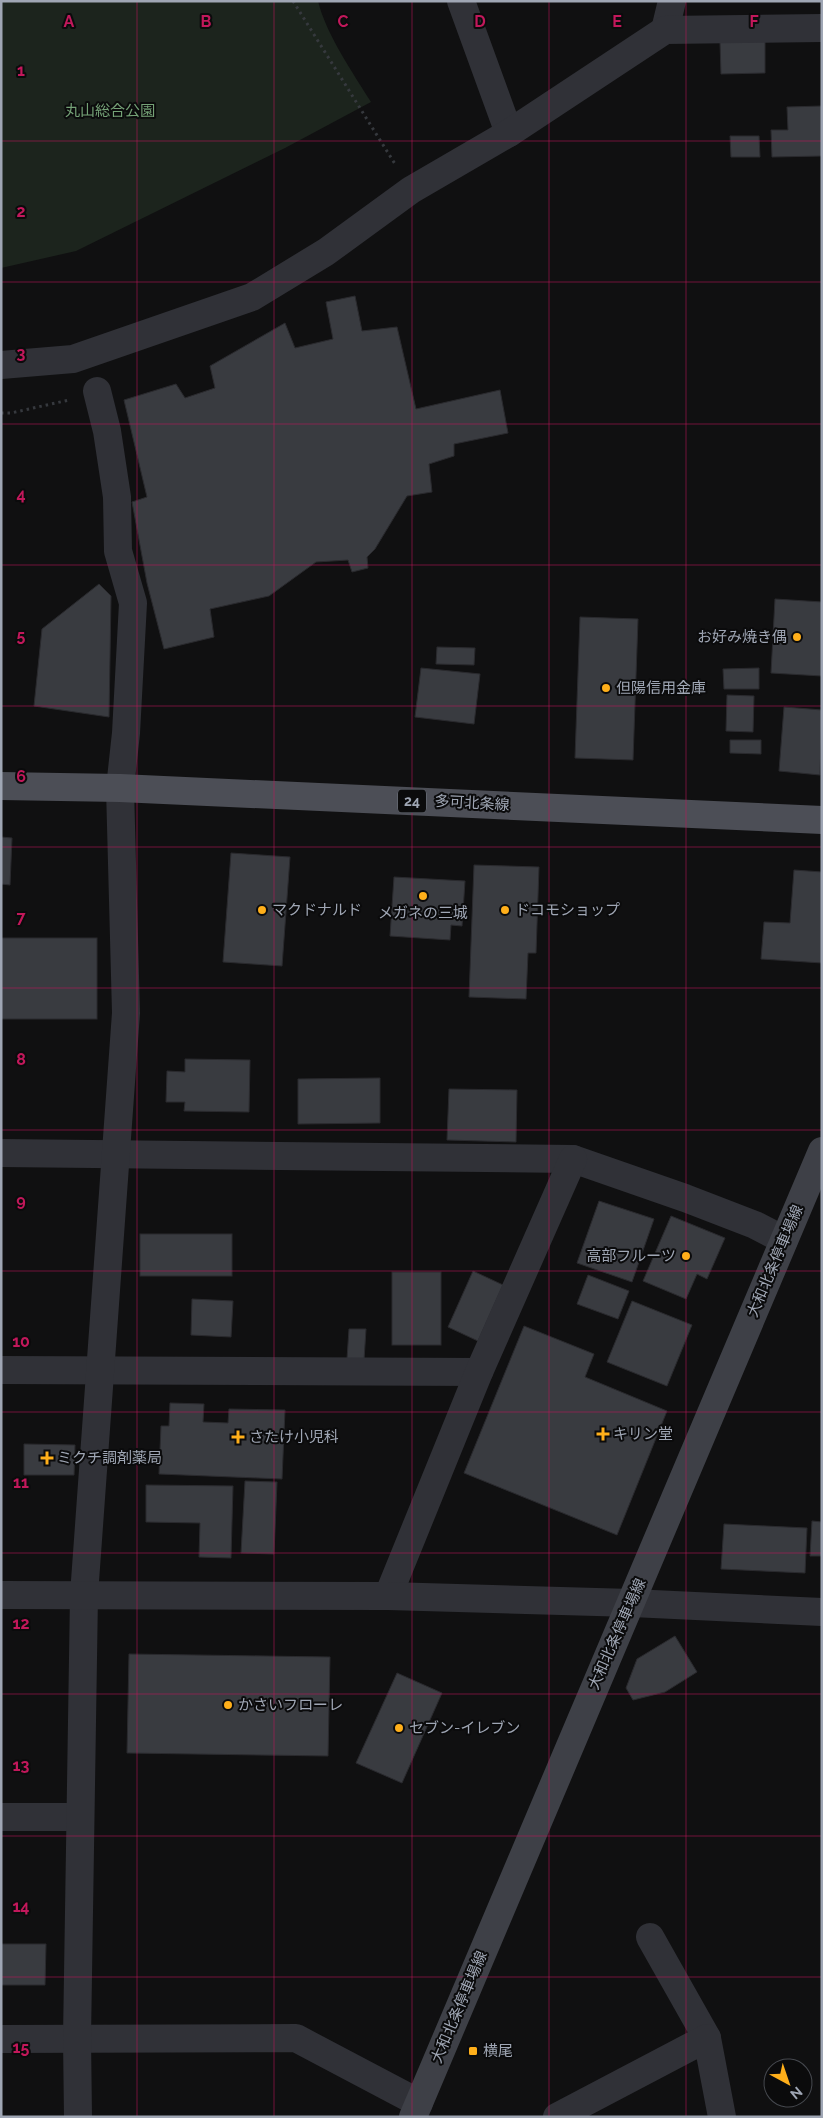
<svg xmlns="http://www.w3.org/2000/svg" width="823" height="2118" font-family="Raleway,'Noto Sans JP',sans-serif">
<rect width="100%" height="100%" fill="#101011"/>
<path fill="#1c241d" d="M1,1H318C326,34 353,73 371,102L285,148L76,251L1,268Z"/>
<g fill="#393b40" stroke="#2a2a2e">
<path d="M765,40V73L721,74L720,42Z"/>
<path d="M822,106V156L772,157L771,130H788L787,107Z"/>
<path d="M730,136H759L760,157H731Z"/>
<path d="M355,296L362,331L397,327L416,409L500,390L508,433L454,444V456L429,464L432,492L407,496L375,549L367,557L368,568L352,572L348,560L316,562L269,596L210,609L214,637L164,649L147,583L132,502L147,497L124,400L176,384L185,398L215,388L210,366L285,323L295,348L333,339L326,302Z"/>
<path d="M99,584L111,596L109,717L34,706L42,629Z"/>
<path d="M775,599L822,602V676L771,673Z"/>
<path d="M580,617L638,619L633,760L575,758Z"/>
<path d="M437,647L475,648L474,665L436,664Z"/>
<path d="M421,668L480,674L474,724L415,717Z"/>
<path d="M759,668V689H724L723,669Z"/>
<path d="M727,695L754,696L753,732L726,731Z"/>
<path d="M784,707L822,710L820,775L779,771Z"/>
<path d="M730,740H761V754L730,753Z"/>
<path d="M1,837L12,838L10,885L1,884Z"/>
<path d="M231,853L290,857L282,966L223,962Z"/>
<path d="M474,865L539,867L536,953H528L526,999L469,997Z"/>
<path d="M794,870L822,872V963L761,959L764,922L790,923Z"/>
<path d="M394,877L465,881L462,926L451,925L450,940L390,936Z"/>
<rect x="1" y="938" width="96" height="81"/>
<path d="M185,1059L250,1060L249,1112L184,1111L185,1102H166L167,1071L185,1072Z"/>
<path d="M380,1078V1123L298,1124V1079Z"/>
<path d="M449,1089L517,1090L516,1142L447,1140Z"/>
<path d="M599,1201L654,1219L632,1282L577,1263Z"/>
<path d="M671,1216L725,1238L707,1279L697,1274L686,1299L643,1281Z"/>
<rect x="140" y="1234" width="92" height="42"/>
<path d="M473,1271L503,1285L478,1341L448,1327Z"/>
<rect x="392" y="1272" width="49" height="73"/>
<path d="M588,1275L629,1291L618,1319L577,1304Z"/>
<path d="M192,1299L233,1301L231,1337L191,1335Z"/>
<path d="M632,1301L692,1325L667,1386L607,1362Z"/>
<path d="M524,1326L594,1354L585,1377L667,1411L617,1535L464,1473Z"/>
<path d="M349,1329H366L364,1360L347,1359Z"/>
<path d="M170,1403L204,1404L203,1422L228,1423L229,1409L285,1410L282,1479L159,1474L161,1426H169Z"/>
<path d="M24,1444L75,1445L74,1475H24Z"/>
<path d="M245,1481L277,1482L274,1554L241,1553Z"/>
<path d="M146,1485L233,1486L231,1558L199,1557L200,1523L146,1522Z"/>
<path d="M812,1521L822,1522V1556H810Z"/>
<path d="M724,1524L807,1528L805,1573L721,1569Z"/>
<path d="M675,1636L697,1672L665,1692L633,1700L626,1688L637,1659Z"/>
<path d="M129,1654L330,1657L328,1756L127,1753Z"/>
<path d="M397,1673L442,1693L402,1783L356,1763Z"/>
<path d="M1,1944H46L45,1985H1Z"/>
</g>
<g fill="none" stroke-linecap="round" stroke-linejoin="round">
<g stroke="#36393e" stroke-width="3" stroke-dasharray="2.5 4" stroke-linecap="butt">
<path d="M293,1L395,164"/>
<path d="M1,413H11L69,400"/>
</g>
<g stroke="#303137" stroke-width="28">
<path d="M461,1L509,133"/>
<path d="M665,30L672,1"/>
<path d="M1,365L73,359L252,297L326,252L411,190L509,133L665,30L822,28"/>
<path d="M1,1153L573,1159L685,1198L755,1225L784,1240"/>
<path d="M1,1370L479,1372"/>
<path d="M388,1596L479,1372L573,1159"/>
<path d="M1,1817H80"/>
<path d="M650,1937L707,2038"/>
<path d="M1,2039L296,2038L419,2103"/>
<path d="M78,2117L77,2038L84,1595L126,1013L120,788L126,733L133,603L118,551L117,497L107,431L97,391"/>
<path d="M557,2117L707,2038L722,2117"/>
</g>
<path stroke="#303137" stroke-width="28" d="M1,1595L388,1596L632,1603L822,1612"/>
<path stroke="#3e4047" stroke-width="28" d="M413,2117L822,1151"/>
<path stroke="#4c4e56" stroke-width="28" d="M1,786L120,788L822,820"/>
</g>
<path fill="none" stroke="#c2185b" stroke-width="1" stroke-opacity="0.55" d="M137,1V2117M274,1V2117M412,1V2117M549,1V2117M686,1V2117M1,141H822M1,282H822M1,424H822M1,565H822M1,706H822M1,847H822M1,988H822M1,1130H822M1,1271H822M1,1412H822M1,1553H822M1,1694H822M1,1836H822M1,1977H822"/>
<g fill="#ffaf1a" stroke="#0b0b0c" stroke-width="2">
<circle cx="797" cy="637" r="5"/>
<circle cx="606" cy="688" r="5"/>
<circle cx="423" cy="896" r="5"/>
<circle cx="262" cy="910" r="5"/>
<circle cx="505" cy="910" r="5"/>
<circle cx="686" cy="1256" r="5"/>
<path d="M600.5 1426.5h5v5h5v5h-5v5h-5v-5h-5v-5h5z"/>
<path d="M235.5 1429.5h5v5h5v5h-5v5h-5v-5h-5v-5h5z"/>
<path d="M44.5 1450.5h5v5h5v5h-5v5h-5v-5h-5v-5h5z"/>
<circle cx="228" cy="1705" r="5"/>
<circle cx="399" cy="1728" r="5"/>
<rect x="468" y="2046" width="10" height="10" rx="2.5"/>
</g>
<g text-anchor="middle" stroke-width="4" stroke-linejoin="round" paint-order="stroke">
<rect fill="#0b0b0c" stroke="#737882" stroke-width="1" x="398" y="789.5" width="28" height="23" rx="4"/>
<g font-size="14" font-weight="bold" fill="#9fa6b4">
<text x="412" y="806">24</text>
</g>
<g font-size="15" fill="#74a176" stroke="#0b0b0c">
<text x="110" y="116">丸山総合公園</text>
</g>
<g font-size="15" fill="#9fa6b4" stroke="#0b0b0c" text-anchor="start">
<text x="787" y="642" text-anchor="end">お好み焼き偶</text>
<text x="616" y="693">但陽信用金庫</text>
<text x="272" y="915">マクドナルド</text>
<text x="515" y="915">ドコモショップ</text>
<text x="423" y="918" text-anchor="middle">メガネの三城</text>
<text x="676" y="1261" text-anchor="end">高部フルーツ</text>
<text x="613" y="1439">キリン堂</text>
<text x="249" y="1442">さたけ小児科</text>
<text x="57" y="1463">ミクチ調剤薬局</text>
<text x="238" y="1710">かさいフローレ</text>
<text x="409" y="1733">セブン-イレブン</text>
<text x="483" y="2056">横尾</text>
</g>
<g font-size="15" fill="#9fa6b4" stroke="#0b0b0c">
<text transform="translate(472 803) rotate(3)" y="5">多可北条線</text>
<text transform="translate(775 1261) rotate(-67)" y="5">大和北条停車場線</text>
<text transform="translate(617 1634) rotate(-66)" y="5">大和北条停車場線</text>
<text transform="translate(459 2007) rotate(-67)" y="5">大和北条停車場線</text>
</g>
</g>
<g font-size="16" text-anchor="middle" font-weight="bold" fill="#c2185b" stroke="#0b0b0c" stroke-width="4" stroke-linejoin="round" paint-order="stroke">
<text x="69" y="27">A</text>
<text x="206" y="27">B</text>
<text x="343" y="27">C</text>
<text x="480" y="27">D</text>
<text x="617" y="27">E</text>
<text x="754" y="27">F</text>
<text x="21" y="76">1</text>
<text x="21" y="217">2</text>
<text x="21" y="359">3</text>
<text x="21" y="500">4</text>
<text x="21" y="641">5</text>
<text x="21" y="782">6</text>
<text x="21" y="923">7</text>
<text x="21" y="1065">8</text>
<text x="21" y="1206">9</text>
<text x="21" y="1347">10</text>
<text x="21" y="1488">11</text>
<text x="21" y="1629">12</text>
<text x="21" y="1771">13</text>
<text x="21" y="1912">14</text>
<text x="21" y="2053">15</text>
</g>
<rect width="823" height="2118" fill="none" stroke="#9fa6b4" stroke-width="5"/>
<g transform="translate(788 2083) rotate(140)"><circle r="24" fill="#0b0b0c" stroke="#46494f"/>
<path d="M0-4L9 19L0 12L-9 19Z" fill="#ffaf1a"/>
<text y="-8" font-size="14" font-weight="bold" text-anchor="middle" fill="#9fa6b4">N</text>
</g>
</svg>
